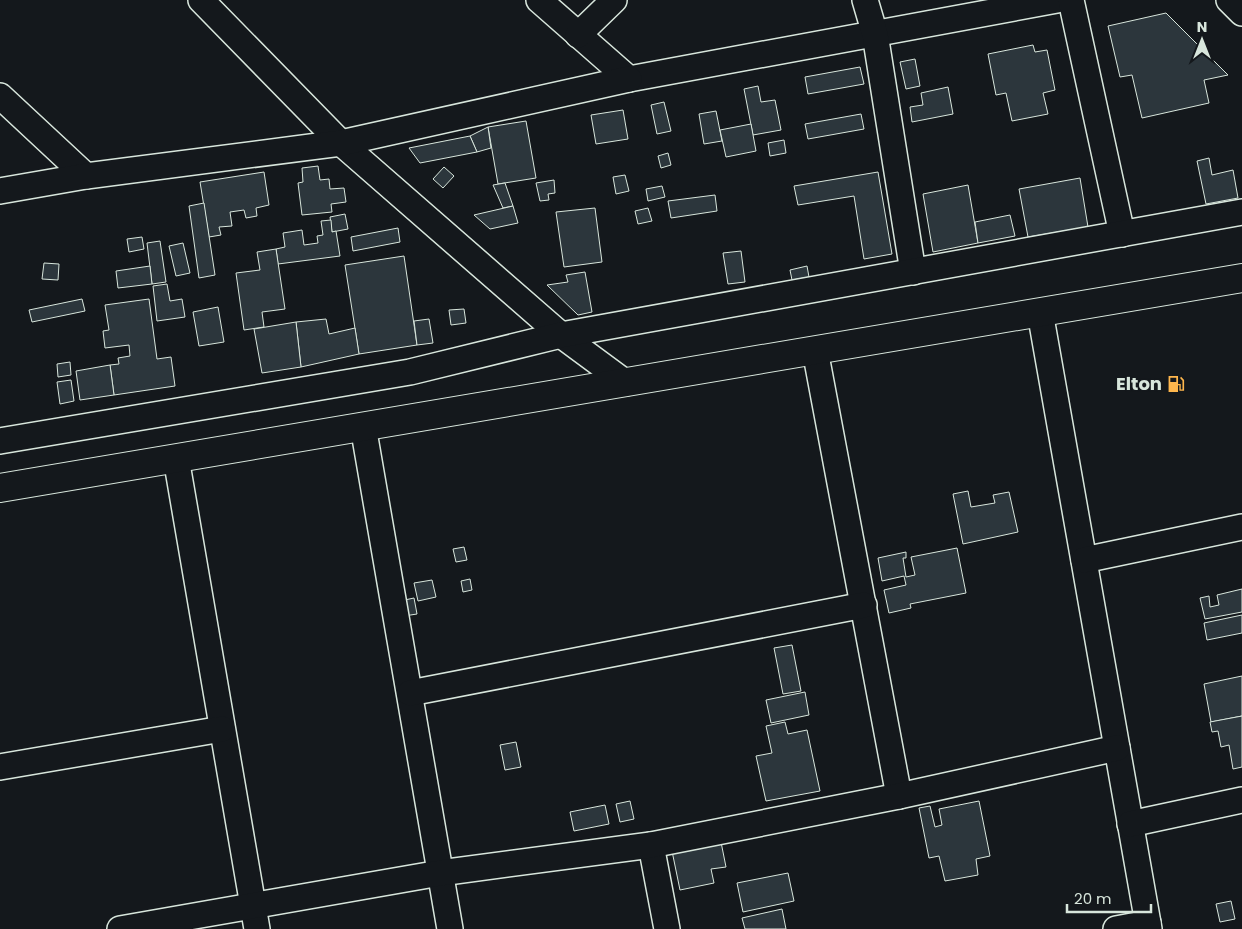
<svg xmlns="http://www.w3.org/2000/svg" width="1242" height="929" font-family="Poppins,sans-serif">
<rect width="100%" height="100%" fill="#14181c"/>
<g fill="#2c363c" stroke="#d8e6dc">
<path d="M1166,13L1228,75L1204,80L1209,103L1142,118L1132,75L1120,77L1108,26Z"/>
<path d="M1033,45L1035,52L1047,50L1055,90L1043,93L1048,114L1012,121L1006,93L996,95L988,54Z"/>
<path d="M915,59L920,86L906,89L900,62Z"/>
<path d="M860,67L864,84L808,94L805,77Z"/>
<path d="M758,86L761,102L775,100L781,130L753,135L744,89Z"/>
<path d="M948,87L953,114L912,122L910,107L923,105L921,93Z"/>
<path d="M664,102L671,131L657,134L651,105Z"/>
<path d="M623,110L628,139L596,144L591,115Z"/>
<path d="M716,111L722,141L704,144L699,114Z"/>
<path d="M861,114L864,129L808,139L805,124Z"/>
<path d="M526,121L536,178L498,184L488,127Z"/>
<path d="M751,124L756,151L726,157L720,130Z"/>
<path d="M488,127L491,148L477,152L470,136Z"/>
<path d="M470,136L477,152L420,163L409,148Z"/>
<path d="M784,140L786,153L770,156L768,143Z"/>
<path d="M668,153L671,165L661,168L658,156Z"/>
<path d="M1209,158L1212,175L1233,170L1238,198L1206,204L1197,161Z"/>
<path d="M318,166L320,180L329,179L330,189L344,188L346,202L331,204L332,212L302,215L298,183L303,182L302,168Z"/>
<path d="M444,167L454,176L443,188L433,179Z"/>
<path d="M264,172L269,205L256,208L257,216L246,218L244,210L230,212L232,226L219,227L221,235L209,237L200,182Z"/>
<path d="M878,172L892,254L864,259L854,196L798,205L794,186Z"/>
<path d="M625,175L629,191L616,194L613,177Z"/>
<path d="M1080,178L1088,227L1028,237L1019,189Z"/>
<path d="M554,180L555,193L548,194L549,200L540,201L536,183Z"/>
<path d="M505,183L513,206L503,208L493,185Z"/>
<path d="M968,185L978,243L933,252L923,194Z"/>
<path d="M662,186L665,197L648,201L646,189Z"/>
<path d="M715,195L717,211L671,218L668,201Z"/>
<path d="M204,203L215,275L199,278L189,206Z"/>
<path d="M513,206L518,223L490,229L474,215Z"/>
<path d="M595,208L602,262L564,267L556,212Z"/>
<path d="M648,208L652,221L638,224L635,211Z"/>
<path d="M345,214L348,229L332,232L330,217Z"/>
<path d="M1010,215L1015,236L978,243L975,222Z"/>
<path d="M331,220L332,232L336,231L340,256L278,264L276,249L285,247L283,233L302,230L304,245L318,243L317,236L323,235L321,221Z"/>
<path d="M398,228L400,242L353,251L351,237Z"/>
<path d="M142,237L144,249L129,252L127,239Z"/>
<path d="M160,241L166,282L152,284L147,243Z"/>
<path d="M183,243L190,273L176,276L169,246Z"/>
<path d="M276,249L285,309L262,312L264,327L244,330L236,273L260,270L257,252Z"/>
<path d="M741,251L745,282L728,284L723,253Z"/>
<path d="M404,256L417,345L359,354L345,265Z"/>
<path d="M44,263L59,264L58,280L42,279Z"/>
<path d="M150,266L152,284L118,288L116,271Z"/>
<path d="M807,266L809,277L792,280L790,270Z"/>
<path d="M585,272L592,312L578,315L547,285L568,282L566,275Z"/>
<path d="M167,284L170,301L182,299L185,317L157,321L153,286Z"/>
<path d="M82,299L85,311L32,322L29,310Z"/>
<path d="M149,299L157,359L171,357L175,386L114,395L110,365L119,364L118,358L130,356L129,345L105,348L103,331L109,330L105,305Z"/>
<path d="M218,307L224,342L199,346L193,312Z"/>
<path d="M464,309L466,323L451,325L449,310Z"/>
<path d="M326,319L329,334L355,328L359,354L301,367L296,322Z"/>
<path d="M429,319L433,343L417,345L414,321Z"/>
<path d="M296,322L301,367L262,373L254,329Z"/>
<path d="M70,362L71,375L58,377L57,364Z"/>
<path d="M110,365L114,395L80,400L76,371Z"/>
<path d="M71,380L74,401L60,404L57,382Z"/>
<path d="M968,491L971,507L995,503L993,495L1009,492L1018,532L963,544L953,494Z"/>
<path d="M464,547L467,560L456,562L453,549Z"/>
<path d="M957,548L966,593L910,604L911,608L889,613L884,590L906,585L904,576L882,581L878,558L906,552V558H903L906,577L915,575L911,557Z"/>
<path d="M470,579L472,590L463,592L461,581Z"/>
<path d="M432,580L436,597L418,601L414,583Z"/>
<path d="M1242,589V612L1205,619L1200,598L1209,596L1210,607L1219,605L1217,595Z"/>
<path d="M414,598L417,614L404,616L400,601Z"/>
<path d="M1242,615V633L1207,640L1204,623Z"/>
<path d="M792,645L801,691L783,694L774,648Z"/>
<path d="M1242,676V716L1211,722L1204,684Z"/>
<path d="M805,692L809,715L771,723L766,700Z"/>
<path d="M1242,716V767L1233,769L1229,745L1221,747L1218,731L1212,732L1210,722Z"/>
<path d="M785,722L788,734L807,730L820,791L766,801L756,756L772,753L766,726Z"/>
<path d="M516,742L521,767L505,770L500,745Z"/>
<path d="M630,801L634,819L620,822L616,804Z"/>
<path d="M979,801L990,856L976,859L978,875L945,881L939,856L929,858L919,808L930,806L935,827L942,825L939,809Z"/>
<path d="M605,805L609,824L574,831L570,812Z"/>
<path d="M721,842L726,867L711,869L714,883L680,890L672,851Z"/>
<path d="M788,873L794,901L743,912L737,883Z"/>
<path d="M1231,901L1235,919L1220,922L1216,904Z"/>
<path d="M782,909L786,929H745L742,918Z"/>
</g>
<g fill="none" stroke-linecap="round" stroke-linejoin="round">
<g stroke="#d8e6dc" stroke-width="28">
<g id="street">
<path d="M201,0L341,143L561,335L626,383"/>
<path d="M539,0L629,79L1057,0"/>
<path d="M865,0L875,34L913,272"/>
<path d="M1071,0L1122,234"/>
<path d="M1229,0L1242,13"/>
<path d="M578,35L614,0"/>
<path d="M0,96L86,176"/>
<path d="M0,191L86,176L341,143L629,79"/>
<path d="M1040,312L1149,929"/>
<path d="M815,350L899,796"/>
<path d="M363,426L450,929"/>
<path d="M0,441L410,372L561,335L1242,212"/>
<path d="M176,458L257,929"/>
<path d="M1084,560L1242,527"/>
<path d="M410,693L864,605"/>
<path d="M0,767L222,729"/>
<path d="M1130,824L1242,800"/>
<path d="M651,845L667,929"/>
<path d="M120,929L440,873L651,845L899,796L1117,748"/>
<path d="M1116,929L1148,923"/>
</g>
</g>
<g stroke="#d8e6dc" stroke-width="30">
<path id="highway" d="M0,488L1242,278"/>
</g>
<use href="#street" stroke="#14181c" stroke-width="25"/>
<use href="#highway" stroke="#14181c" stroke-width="28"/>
</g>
<defs>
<g id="fuel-bare" transform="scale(1.35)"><path d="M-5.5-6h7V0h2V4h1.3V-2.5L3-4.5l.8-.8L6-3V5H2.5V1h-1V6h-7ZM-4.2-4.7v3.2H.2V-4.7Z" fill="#ffb74d" stroke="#14181c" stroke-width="2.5" paint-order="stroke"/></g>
</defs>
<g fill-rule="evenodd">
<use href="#fuel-bare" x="1176" y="384"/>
</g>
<g text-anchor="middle" stroke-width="4" stroke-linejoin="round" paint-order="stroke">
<g font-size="18" font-weight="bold" fill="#d8e6dc" stroke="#14181c" text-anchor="end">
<text x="1162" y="390">Elton</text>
</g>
</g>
<g transform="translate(1202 40)" stroke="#14181c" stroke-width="4" paint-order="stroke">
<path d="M0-4L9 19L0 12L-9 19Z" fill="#d8e6dc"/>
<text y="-8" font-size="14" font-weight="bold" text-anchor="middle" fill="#d8e6dc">N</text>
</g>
<path d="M1067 904v8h84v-8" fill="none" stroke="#d8e6dc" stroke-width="2.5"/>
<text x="1074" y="904" font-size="15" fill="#d8e6dc" stroke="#14181c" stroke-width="4" paint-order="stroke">20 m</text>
</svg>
